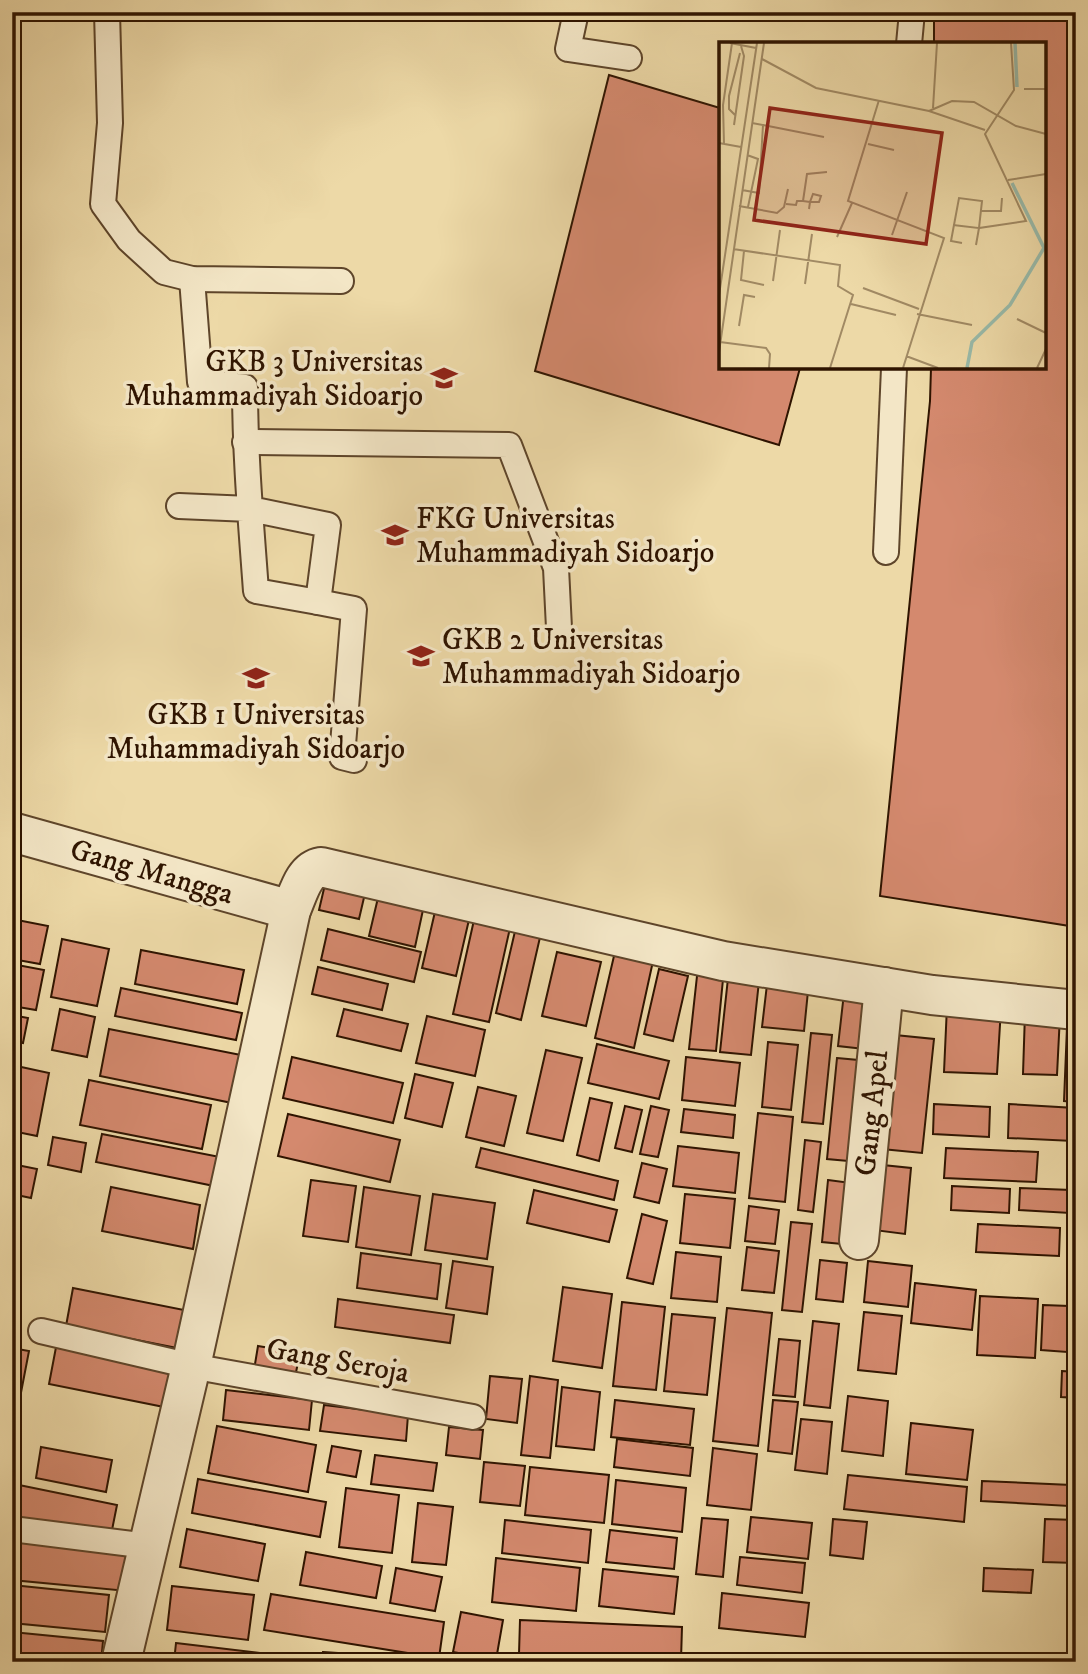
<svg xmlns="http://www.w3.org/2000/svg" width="1088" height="1674" font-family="'IM FELL DW Pica',serif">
<rect width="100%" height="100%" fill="#edd9a7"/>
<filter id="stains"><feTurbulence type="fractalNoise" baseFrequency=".00286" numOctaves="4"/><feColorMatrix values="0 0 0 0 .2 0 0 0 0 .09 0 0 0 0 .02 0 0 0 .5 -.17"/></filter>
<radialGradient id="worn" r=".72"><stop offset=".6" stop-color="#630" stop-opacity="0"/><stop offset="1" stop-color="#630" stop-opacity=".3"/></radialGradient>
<g fill="#d4896e" stroke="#2f1400" stroke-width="2">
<path d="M934,12H1076V927L880,896L930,401L931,368H1044V44H934Z"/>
<path d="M609,75L720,108V368H800L779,445L535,371Z"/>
<path d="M326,880L366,889L359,919L319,910Z"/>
<path d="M381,885L426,896L415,947L369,936Z"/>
<path d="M437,903L471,911L456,976L422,968Z"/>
<path d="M12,919L48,926L40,964L12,959Z"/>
<path d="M474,920L510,928L489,1022L453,1014Z"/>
<path d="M516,927L541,933L521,1020L496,1013Z"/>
<path d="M328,929L421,952L414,982L321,960Z"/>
<path d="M62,939L109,949L97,1006L51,997Z"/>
<path d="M617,943L655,952L634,1048L595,1038Z"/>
<path d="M141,950L244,970L237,1004L135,984Z"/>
<path d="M557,952L601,962L586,1026L542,1016Z"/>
<path d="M12,964L44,970L36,1010L12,1006Z"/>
<path d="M318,967L388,984L382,1010L312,994Z"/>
<path d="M698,967L724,969L716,1051L689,1049Z"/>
<path d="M659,969L688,976L673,1041L644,1034Z"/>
<path d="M729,969L760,972L751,1055L720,1052Z"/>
<path d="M768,976L809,981L804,1031L762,1027Z"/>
<path d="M121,988L242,1013L236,1040L115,1016Z"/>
<path d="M844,993L879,997L873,1050L838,1046Z"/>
<path d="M947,1006L1001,1008L997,1074L944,1072Z"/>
<path d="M60,1009L95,1017L87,1057L52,1050Z"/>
<path d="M344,1009L408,1024L401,1051L337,1036Z"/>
<path d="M1025,1013L1060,1015L1057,1075L1023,1074Z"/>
<path d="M12,1015L28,1018L23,1043L12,1041Z"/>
<path d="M427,1016L485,1030L475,1076L416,1063Z"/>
<path d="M1067,1027H1076V1102L1064,1101Z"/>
<path d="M109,1029L241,1055L232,1103L100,1076Z"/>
<path d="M811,1033L832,1035L823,1124L802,1122Z"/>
<path d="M885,1034L934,1039L922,1153L872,1148Z"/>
<path d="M768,1042L798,1045L791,1110L762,1107Z"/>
<path d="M597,1044L669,1061L659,1099L588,1083Z"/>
<path d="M546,1050L582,1058L563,1141L527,1133Z"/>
<path d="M292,1057L403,1083L393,1123L283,1098Z"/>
<path d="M686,1057L740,1063L735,1106L682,1100Z"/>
<path d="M837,1058L869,1061L859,1162L827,1159Z"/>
<path d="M12,1065L49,1073L37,1136L12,1131Z"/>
<path d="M415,1074L453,1083L442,1127L405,1118Z"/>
<path d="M89,1080L211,1105L202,1149L80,1125Z"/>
<path d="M478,1087L516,1096L504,1146L466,1137Z"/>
<path d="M590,1098L612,1103L599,1161L577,1155Z"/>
<path d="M934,1104L990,1107L989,1137L933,1134Z"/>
<path d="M1009,1104L1075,1108L1073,1141L1008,1138Z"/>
<path d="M625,1106L642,1110L632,1152L615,1148Z"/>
<path d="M651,1106L669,1110L658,1157L640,1154Z"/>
<path d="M684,1109L735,1115L733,1138L681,1132Z"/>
<path d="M758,1113L793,1117L785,1202L749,1198Z"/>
<path d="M288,1114L400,1140L390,1182L278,1156Z"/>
<path d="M102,1134L225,1158L219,1187L96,1162Z"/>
<path d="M53,1137L86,1143L81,1172L48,1165Z"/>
<path d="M805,1140L821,1142L813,1212L798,1210Z"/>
<path d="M678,1146L739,1153L735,1193L673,1186Z"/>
<path d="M481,1148L618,1181L614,1200L476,1167Z"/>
<path d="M946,1148L1038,1152L1036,1182L944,1178Z"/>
<path d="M642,1163L667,1169L659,1203L634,1197Z"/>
<path d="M12,1164L37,1169L31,1198L12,1194Z"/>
<path d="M873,1164L911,1168L905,1234L866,1229Z"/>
<path d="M311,1180L356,1186L348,1242L303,1236Z"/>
<path d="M828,1180L859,1184L852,1245L822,1242Z"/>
<path d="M952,1186L1010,1189L1009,1213L951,1210Z"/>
<path d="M111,1187L200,1205L193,1249L102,1231Z"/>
<path d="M364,1187L420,1196L411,1255L356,1247Z"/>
<path d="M1020,1188L1071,1190L1070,1213L1019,1210Z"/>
<path d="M534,1190L617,1210L609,1242L527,1223Z"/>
<path d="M433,1194L495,1203L487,1259L425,1250Z"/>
<path d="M685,1194L735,1199L730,1248L680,1243Z"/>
<path d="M749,1206L779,1210L775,1244L745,1241Z"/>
<path d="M642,1214L667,1221L653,1284L627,1278Z"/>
<path d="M791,1222L812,1224L802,1312L782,1310Z"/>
<path d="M978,1224L1060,1228L1059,1256L976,1252Z"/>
<path d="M747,1247L779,1251L774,1293L742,1290Z"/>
<path d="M676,1252L721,1257L717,1302L671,1298Z"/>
<path d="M361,1253L441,1264L437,1299L357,1288Z"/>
<path d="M820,1260L847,1263L843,1302L816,1299Z"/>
<path d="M453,1261L493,1267L487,1314L446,1308Z"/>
<path d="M868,1261L912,1266L908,1307L864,1302Z"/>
<path d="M915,1283L976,1290L972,1330L911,1323Z"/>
<path d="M563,1287L612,1294L602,1368L553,1361Z"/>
<path d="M73,1288L189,1311L182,1349L66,1326Z"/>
<path d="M980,1296L1038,1299L1035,1358L977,1355Z"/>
<path d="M338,1299L454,1315L450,1343L335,1327Z"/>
<path d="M622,1302L665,1307L656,1390L613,1386Z"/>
<path d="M1043,1305L1069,1306L1067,1352L1041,1350Z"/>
<path d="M727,1308L772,1313L758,1446L713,1441Z"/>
<path d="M864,1312L902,1316L896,1374L858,1370Z"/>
<path d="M672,1314L715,1318L707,1395L664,1391Z"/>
<path d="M813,1321L839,1324L830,1408L804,1405Z"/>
<path d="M779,1339L800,1341L795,1397L773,1395Z"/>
<path d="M57,1342L177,1366L169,1408L49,1384Z"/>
<path d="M258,1346L300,1353L295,1377L254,1370Z"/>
<path d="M12,1348L29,1351L19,1403L12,1401Z"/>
<path d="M1062,1371L1076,1372V1398L1061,1397Z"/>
<path d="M490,1376L522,1379L517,1423L486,1419Z"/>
<path d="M530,1376L558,1380L550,1458L521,1455Z"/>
<path d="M562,1387L600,1392L594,1450L556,1446Z"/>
<path d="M226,1390L312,1400L309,1430L223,1420Z"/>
<path d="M848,1396L888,1401L883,1456L842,1451Z"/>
<path d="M615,1400L694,1409L690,1445L611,1437Z"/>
<path d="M773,1400L798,1402L792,1454L768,1451Z"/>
<path d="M324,1405L408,1415L406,1441L320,1431Z"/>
<path d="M12,1408L19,1410L12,1442Z"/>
<path d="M801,1419L832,1422L827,1474L795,1470Z"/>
<path d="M911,1423L973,1430L967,1480L906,1474Z"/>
<path d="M217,1426L316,1445L308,1492L208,1473Z"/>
<path d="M449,1427L483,1430L480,1459L446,1455Z"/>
<path d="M617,1439L693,1448L690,1476L614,1467Z"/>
<path d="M332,1446L361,1451L356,1477L327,1472Z"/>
<path d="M41,1447L112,1460L106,1492L36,1478Z"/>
<path d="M713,1448L757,1454L751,1510L707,1505Z"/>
<path d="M375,1455L437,1463L433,1491L371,1484Z"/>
<path d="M484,1462L525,1466L520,1506L480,1502Z"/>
<path d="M530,1467L609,1475L604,1523L525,1515Z"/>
<path d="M848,1475L967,1487L964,1522L844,1509Z"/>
<path d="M198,1479L326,1502L320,1537L192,1513Z"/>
<path d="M616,1480L686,1488L682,1532L612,1524Z"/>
<path d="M982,1481L1071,1485L1069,1506L981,1501Z"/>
<path d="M19,1485L117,1505L111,1535L13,1516Z"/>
<path d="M346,1488L399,1495L392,1553L339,1547Z"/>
<path d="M418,1503L453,1507L446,1565L412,1562Z"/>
<path d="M751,1517L812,1523L808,1559L747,1552Z"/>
<path d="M702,1518L728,1520L723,1577L696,1574Z"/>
<path d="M833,1519L867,1522L863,1559L830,1555Z"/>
<path d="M1045,1519L1076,1520V1563L1043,1562Z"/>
<path d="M505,1520L591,1530L588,1563L502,1553Z"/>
<path d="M187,1529L265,1544L258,1581L180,1567Z"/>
<path d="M610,1530L677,1538L674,1569L606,1562Z"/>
<path d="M12,1536L132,1547L127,1591L12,1580Z"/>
<path d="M306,1552L382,1566L376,1598L300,1585Z"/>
<path d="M740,1557L805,1563L802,1593L737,1585Z"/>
<path d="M496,1558L580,1568L576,1611L492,1602Z"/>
<path d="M396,1568L442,1577L435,1611L390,1603Z"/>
<path d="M984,1568L1033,1570L1031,1593L983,1591Z"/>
<path d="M603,1569L678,1577L674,1614L599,1606Z"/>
<path d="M12,1585L109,1595L105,1632L12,1623Z"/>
<path d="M172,1586L254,1595L248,1640L167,1630Z"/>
<path d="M722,1593L809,1603L805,1637L719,1628Z"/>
<path d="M271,1594L444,1622L439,1658L264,1630Z"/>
<path d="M461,1612L503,1620L496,1660L453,1652Z"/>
<path d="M520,1620L682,1627L681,1660L519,1654Z"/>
<path d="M12,1632L103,1641L101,1662H12Z"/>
<path d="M176,1643L293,1657L292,1662H174Z"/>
<path d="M323,1652L428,1659V1662H322Z"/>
<path d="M701,1655L728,1658V1662H701Z"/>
<path d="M581,1658L656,1662H580Z"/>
</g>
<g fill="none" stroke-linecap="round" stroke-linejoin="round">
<g stroke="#5e452a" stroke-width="28">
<g id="lane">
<path d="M107,12L110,123L103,204L129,240L164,272L192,279L341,281"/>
<path d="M576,12L568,49L629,58"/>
<path d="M909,44L912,12"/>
<path d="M245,442L509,445L556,568L559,628"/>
<path d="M179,506L250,509L328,525L318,602L256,591C251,523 245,455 245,387L200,382L192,279"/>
<path d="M886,552L894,368"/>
<path d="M318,602L354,609L342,757L354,760"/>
<path d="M41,1331L191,1366L473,1417"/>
<path d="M12,1529L148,1546"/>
</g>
</g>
<g stroke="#5e452a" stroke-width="42">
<g id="street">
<path d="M12,832L291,910"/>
<path d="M859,1240L884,987"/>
<path d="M121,1662L191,1366L291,910C298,895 303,870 321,867L723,961L932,995L1076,1010"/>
</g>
</g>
<use href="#lane" stroke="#f3e6c6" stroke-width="24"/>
<use href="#street" stroke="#f3e6c6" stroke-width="38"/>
</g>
<defs>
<g id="university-bare" transform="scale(2.1)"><path d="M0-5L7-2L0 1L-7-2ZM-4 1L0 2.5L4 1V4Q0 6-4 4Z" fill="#8f2418" stroke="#f3e6c6" stroke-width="2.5" paint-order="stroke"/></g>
</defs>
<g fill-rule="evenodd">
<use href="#university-bare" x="444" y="378"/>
<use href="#university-bare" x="395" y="535"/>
<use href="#university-bare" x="421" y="656"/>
<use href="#university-bare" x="256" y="678"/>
</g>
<g text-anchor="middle" stroke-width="7" stroke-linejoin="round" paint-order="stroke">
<g font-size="30" fill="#2f1400" stroke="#f3e6c6" text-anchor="start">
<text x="423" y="371" text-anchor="end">GKB 3 Universitas<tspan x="423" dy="34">Muhammadiyah Sidoarjo</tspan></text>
<text x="416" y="528">FKG Universitas<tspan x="416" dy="34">Muhammadiyah Sidoarjo</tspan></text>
<text x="442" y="649">GKB 2 Universitas<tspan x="442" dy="34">Muhammadiyah Sidoarjo</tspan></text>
<text x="256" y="724" text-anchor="middle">GKB 1 Universitas<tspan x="256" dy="34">Muhammadiyah Sidoarjo</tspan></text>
</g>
<g font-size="30" fill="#2f1400" stroke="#f3e6c6">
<text transform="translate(152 871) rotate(16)" y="10">Gang Mangga</text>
<text transform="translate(871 1113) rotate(-84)" y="10">Gang Apel</text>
<text transform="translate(338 1360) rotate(10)" y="10">Gang Seroja</text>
</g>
</g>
<g transform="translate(719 42)">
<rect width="327" height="327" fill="#edd9a7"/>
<path fill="none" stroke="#99baa9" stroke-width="3.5" d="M296,1L298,45M248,326L253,300L291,263L325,206L293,141"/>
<path fill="none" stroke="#a18a64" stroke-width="2" d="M11,1L37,6M43,17L97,46L210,69L266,88M305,47H327M160,58L129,159L225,196L184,326M214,66L218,1M210,69L233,59L255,60L297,84L327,92M17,74L10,67V54L21,11M15,83L25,14L22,4M44,83L105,95M0,101L22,105M5,102L4,63L13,1M149,102L175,108M28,113L39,117L29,165M289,138L327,132M23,148L40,151L44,83L33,81M84,159L88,132L108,130M67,162L77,163L78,159H84L91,160H100L102,154L94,152L91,160L90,167M20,164L58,171L65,165L69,147M261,169H282L283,156M234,183L260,186L257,203M173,193L188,150M118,195L133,161M243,201L232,199L240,156L263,159L260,186L307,179L266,92L295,48L292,1M14,207L121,223L119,244L134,253L111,326M25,209L22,238L45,243M54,239L61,188M86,242L93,192M144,246L200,267M0,253L38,1M132,262L177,273M198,272L253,283M298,277L327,291M20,284L25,253L36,255M1,300L47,306L51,312L50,326M0,310L45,1M187,314L219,326M318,326L327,307"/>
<path fill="#8f2418" fill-opacity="0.15" stroke="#8f2418" stroke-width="3.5" d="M51,66L223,91L207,202L35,178Z"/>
<rect width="327" height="327" fill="none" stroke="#2f1400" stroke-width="3.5"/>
</g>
<rect width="1088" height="1674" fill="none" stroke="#edd9a7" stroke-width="42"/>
<rect x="14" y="14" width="1060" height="1646" fill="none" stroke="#2f1400" stroke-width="3.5"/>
<rect x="21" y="21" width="1046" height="1632" fill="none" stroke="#2f1400" stroke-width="2"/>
<rect width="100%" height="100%" filter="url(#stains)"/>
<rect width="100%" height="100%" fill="url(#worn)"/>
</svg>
